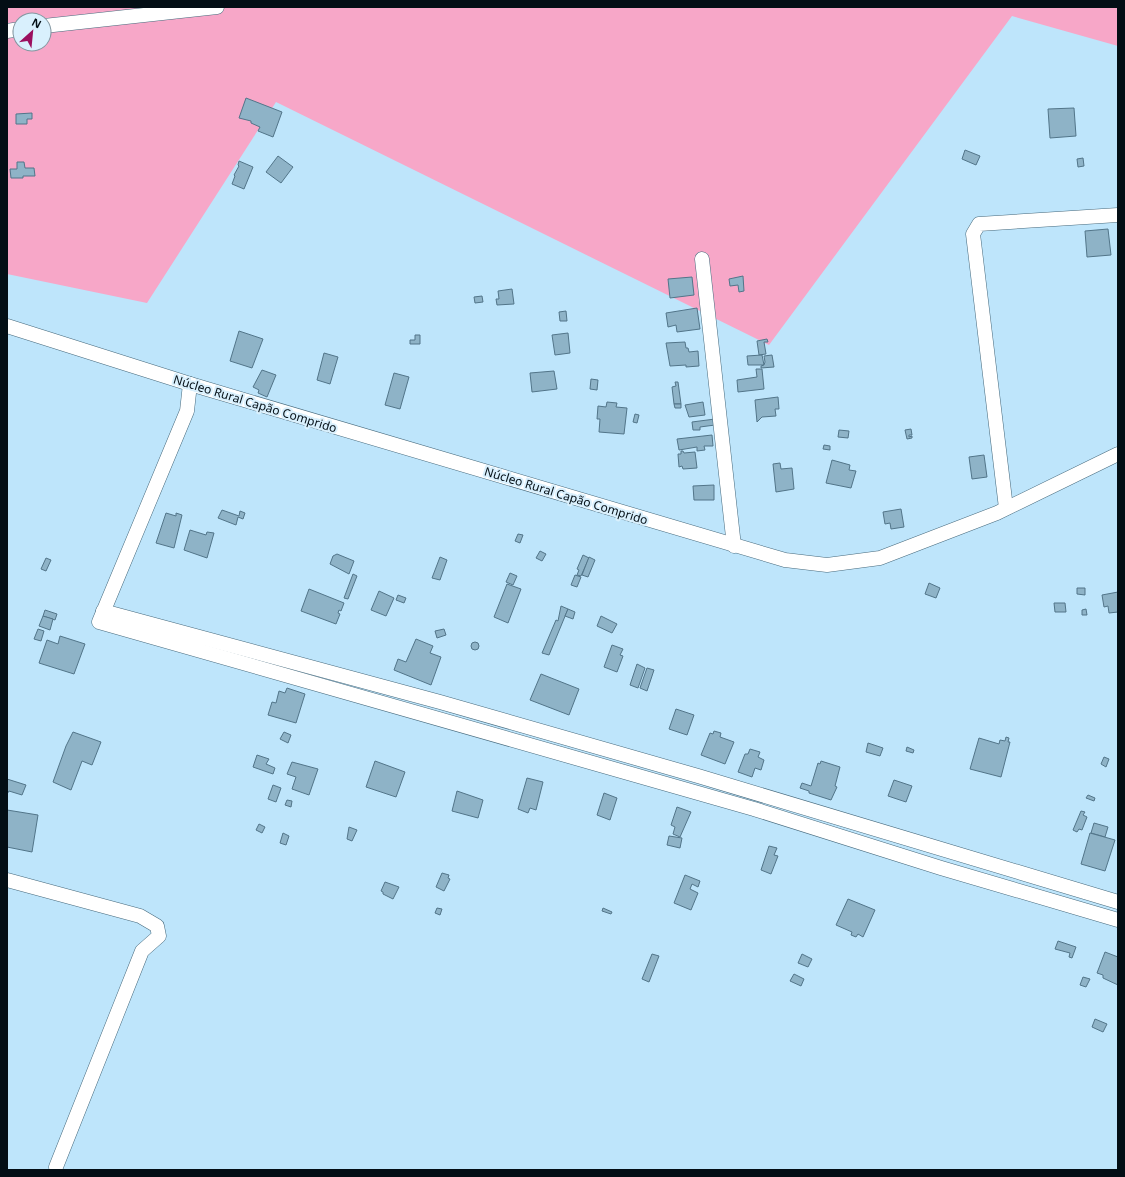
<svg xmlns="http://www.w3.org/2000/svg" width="1125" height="1177" font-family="'Noto Sans',sans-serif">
<rect width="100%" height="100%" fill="#bee5fb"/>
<path fill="#f7a7c8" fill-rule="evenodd" d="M7,7H1118V46L1012,16L769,345L276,102L147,303L7,274ZM20,20H44V44H20Z"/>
<g fill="#8eb3c7" stroke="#527589">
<path d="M246,98L282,112L273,137L258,131L260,127L251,123V121L239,118Z"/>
<path d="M1074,108L1076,136L1050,138L1048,109Z"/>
<path d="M32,113V119H27V124H16V114Z"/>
<path d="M965,150L980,156L976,165L962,159Z"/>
<path d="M278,156L293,167L281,183L266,172Z"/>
<path d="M1083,158L1084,166L1078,167L1077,159Z"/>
<path d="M239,161L253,167L244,189L232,184L235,176L234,175L239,166L238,165Z"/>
<path d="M17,162H24L25,168H34L35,176H23V178H11L10,169H17Z"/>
<path d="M1108,229L1111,255L1087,257L1085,231Z"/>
<path d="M743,276L744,291L739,292L738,285L730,286L729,279Z"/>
<path d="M692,277L694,295L670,298L668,279Z"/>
<path d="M512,289L514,304L497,305L496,299H499L498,291Z"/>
<path d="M482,296L483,302L475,303L474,297Z"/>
<path d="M697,308L700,329L677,332L676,325L668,327L666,313Z"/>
<path d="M566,311L567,321H560L559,312Z"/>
<path d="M239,331L263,339L252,368L230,361Z"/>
<path d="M568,333L570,353L555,355L552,335Z"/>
<path d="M415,335H420V344H410V340H415Z"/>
<path d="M767,339L768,342H764L766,354L759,355L757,341Z"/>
<path d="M685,342L686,348H688L689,352L698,351L699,366L686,367V365L670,366L666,343Z"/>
<path d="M324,353L338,357L330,384L317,380Z"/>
<path d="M762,355L764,365H748L747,356Z"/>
<path d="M772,355L774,367L761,368V366L764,365L765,362L764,356Z"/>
<path d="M756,369H762L764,389L738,392L737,380L757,377Z"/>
<path d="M262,370L276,375L267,397L258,393L259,390L253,387Z"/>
<path d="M554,371L557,389L532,392L530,373Z"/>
<path d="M394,373L409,377L400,409L385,405Z"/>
<path d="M591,379L598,380L597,390L590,389Z"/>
<path d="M675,382H678L681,404H674L672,387L676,386Z"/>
<path d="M778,397L779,409H775L776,416L762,417L757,422L755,400Z"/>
<path d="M607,402L617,403L616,407L627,408L624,434L599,432L600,419H597L598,406L606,407Z"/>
<path d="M703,402L705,415L689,417L685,405Z"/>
<path d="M674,404H681V408H675Z"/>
<path d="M635,414L639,415L637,423L633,422Z"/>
<path d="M715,419V425L700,427V430H693L692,422Z"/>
<path d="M911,429L912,435H909V437L912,436V438L907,439L905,430Z"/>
<path d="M839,430L849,431L848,438L838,437Z"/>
<path d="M712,435L713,446H704L705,450L697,451V447L679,450L677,439Z"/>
<path d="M824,445L830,446V450L823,449Z"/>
<path d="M681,451H683L684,453L695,452L697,468L683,469L682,466L679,467L678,454H681Z"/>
<path d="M984,455L987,477L972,479L969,457Z"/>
<path d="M832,460L850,465L849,470L856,471L851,488L826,483Z"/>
<path d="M780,463L781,469L792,468L794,489L776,492L773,464Z"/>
<path d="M714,485V500H694L693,486Z"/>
<path d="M901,509L904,527L891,529L890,523L885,524L883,512Z"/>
<path d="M222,510L239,516L240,511L245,513L243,519L238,517L236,525L218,518Z"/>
<path d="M166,513L176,516V513L182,515L174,548L156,543Z"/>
<path d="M190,530L206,535L207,532L214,533L207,558L184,550Z"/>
<path d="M518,534L523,535L520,543L515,541Z"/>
<path d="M540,551L546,554L542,561L536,558Z"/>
<path d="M337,554L354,561L349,574L330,564L333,556Z"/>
<path d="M583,555L589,558L581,576L577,575L579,570L577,569Z"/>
<path d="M440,557L447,560L440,580L432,578Z"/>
<path d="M589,557L595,560L588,577L582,575Z"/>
<path d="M46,558L51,560L46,571L41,569Z"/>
<path d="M510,573L517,576L513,585L506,582Z"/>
<path d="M353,574L357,576L348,599L344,598Z"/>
<path d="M575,575L581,577L577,587L571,585Z"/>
<path d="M929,583L940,588L936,598L925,594Z"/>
<path d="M507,584L521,589L508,623L494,617Z"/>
<path d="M1077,588H1085V595L1077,594Z"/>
<path d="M309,589L344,603L341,611L339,610L338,613L340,614L336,624L301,611Z"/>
<path d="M379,591L394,598L386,616L371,610Z"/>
<path d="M1118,592V612L1109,613L1108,606L1104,607L1102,595Z"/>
<path d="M398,595L406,598L404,603L396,600Z"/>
<path d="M1054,603H1065L1066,612H1055Z"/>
<path d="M561,606L568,609L549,655L542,653L556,620L558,621Z"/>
<path d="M568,609L575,612L573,619L565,616Z"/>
<path d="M1086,609L1087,615H1082V610Z"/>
<path d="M45,610L57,614L55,620L43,616Z"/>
<path d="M43,616L53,619L50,630L39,626Z"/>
<path d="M601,616L617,624L612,633L597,626Z"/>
<path d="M38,629L44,631L41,641L34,639Z"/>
<path d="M444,629L446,635L437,638L435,631Z"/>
<path d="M60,636L85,644L74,674L39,663L47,640L58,644Z"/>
<path d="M416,639L433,646L430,653L441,657L431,685L394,670L398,659L406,662Z"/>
<circle cx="475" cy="646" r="4"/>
<path d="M612,645L623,649L620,655L623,656L617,672L604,667Z"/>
<path d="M637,664L645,668L638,688L630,685Z"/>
<path d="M647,668L654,670L647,691L640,688Z"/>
<path d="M541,674L579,689L569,715L530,700Z"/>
<path d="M287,688L305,694L296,723L268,715L272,702L276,703L279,691L285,693Z"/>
<path d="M676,709L694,715L687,735L669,729Z"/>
<path d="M714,731L721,733L720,737L734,742L725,764L701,755L710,733L713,734Z"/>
<path d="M73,732L101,742L92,765L82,761L71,790L53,782L66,746Z"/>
<path d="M284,732L291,735L288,743L280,739Z"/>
<path d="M1006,737L1009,738L1008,742H1010L1001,777L970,769L979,738L999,744L1000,740L1005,741Z"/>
<path d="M868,743L883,748L880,756L866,752Z"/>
<path d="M907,747L914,750L913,753L906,751Z"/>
<path d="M750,749L760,752L758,757L764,760L761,770L755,768L752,777L738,772L745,754H748Z"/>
<path d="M257,755L269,759L266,764L275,768L273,774L253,767Z"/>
<path d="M1104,757L1109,759L1106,767L1101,764Z"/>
<path d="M375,761L405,772L396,797L366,787Z"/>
<path d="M821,761L840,767L835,786L837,787L831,800L809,793V791L800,788L802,783L811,786L818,763L820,764Z"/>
<path d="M292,762L318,769L309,795L292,789L296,777L287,774Z"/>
<path d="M527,778L543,782L536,810L530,808L528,813L518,809Z"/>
<path d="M7,779L26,785L22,795L9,791L7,794Z"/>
<path d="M894,780L912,786L906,802L888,796Z"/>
<path d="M273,785L281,788L276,802L268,799Z"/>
<path d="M457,791L483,800L478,818L452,811Z"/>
<path d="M604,793L617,798L610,820L597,815Z"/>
<path d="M1088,795L1095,798L1094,801L1086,798Z"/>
<path d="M287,800L292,801L291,807L285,805Z"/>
<path d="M677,807L691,812L680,837L673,834L675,827L671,825Z"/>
<path d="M7,810L38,815L32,852L7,847Z"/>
<path d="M1081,811L1085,812L1083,815L1087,817L1082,830L1079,829L1077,832L1073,830Z"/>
<path d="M1094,823L1108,827L1105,837L1091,833Z"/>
<path d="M259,824L265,827L262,833L256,830Z"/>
<path d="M349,827L357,830L352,841L347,839Z"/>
<path d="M283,833L289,836L286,845L280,843Z"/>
<path d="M1090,833L1115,840L1105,871L1081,864Z"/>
<path d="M669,836L682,838L680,848L667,845Z"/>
<path d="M769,846L777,848L774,855L778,856L771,874L761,870Z"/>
<path d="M442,873L449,875L448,878L450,879L444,891L436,887Z"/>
<path d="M685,875L700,881L698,887L692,884L690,889L698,893L691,910L674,903Z"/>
<path d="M385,882L399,887L393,899L383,894V892L381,891Z"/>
<path d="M848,899L875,910L863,937L858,934L856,937L851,935L852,932L836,925Z"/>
<path d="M437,908L442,909L440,915L435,913Z"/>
<path d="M603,908L612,912L611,914L602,911Z"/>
<path d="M1058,941L1076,947L1072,958L1069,957L1070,953L1055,949Z"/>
<path d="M1105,952L1118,957V985L1103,978V975L1097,973Z"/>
<path d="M652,954L659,956L649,982L642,979Z"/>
<path d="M802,954L812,959L808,967L798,963Z"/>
<path d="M794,974L804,979L801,986L790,981Z"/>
<path d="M1083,977L1090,979L1086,987L1080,985Z"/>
<path d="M1095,1019L1107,1024L1103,1032L1092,1027Z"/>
</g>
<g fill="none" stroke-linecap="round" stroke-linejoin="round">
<g stroke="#476a7d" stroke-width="15">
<g id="street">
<path d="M44,26L217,7"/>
<path d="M7,31L20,29"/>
<path d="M702,259L734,546"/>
<path d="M7,326L190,384L785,560L827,565L880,558L997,513L1118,454"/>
<path d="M190,384L187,411L99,622L754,809L941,868L1118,920"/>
<path d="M1006,508L973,234L979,224L1118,215"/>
<path d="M103,611L440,702L698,776L1118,902"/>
<path d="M7,880L140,916L157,926L159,936L142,951L56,1167"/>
</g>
</g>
<use href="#street" stroke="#fff" stroke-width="14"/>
</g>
<g text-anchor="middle" stroke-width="4" stroke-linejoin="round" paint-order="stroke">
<g font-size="12" fill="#030e15" stroke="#d9f0fd">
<text transform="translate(255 404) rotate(17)" y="4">Núcleo Rural Capão Comprido</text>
<text transform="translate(566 496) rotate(17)" y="4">Núcleo Rural Capão Comprido</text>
</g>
</g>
<rect width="1125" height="1177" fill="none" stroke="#030e15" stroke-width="16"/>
<g transform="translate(32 32) rotate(27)"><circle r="19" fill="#d9f0fd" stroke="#8396a0"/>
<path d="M0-3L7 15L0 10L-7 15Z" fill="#9b0f5f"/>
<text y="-6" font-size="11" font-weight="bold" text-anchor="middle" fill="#030e15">N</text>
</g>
</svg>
